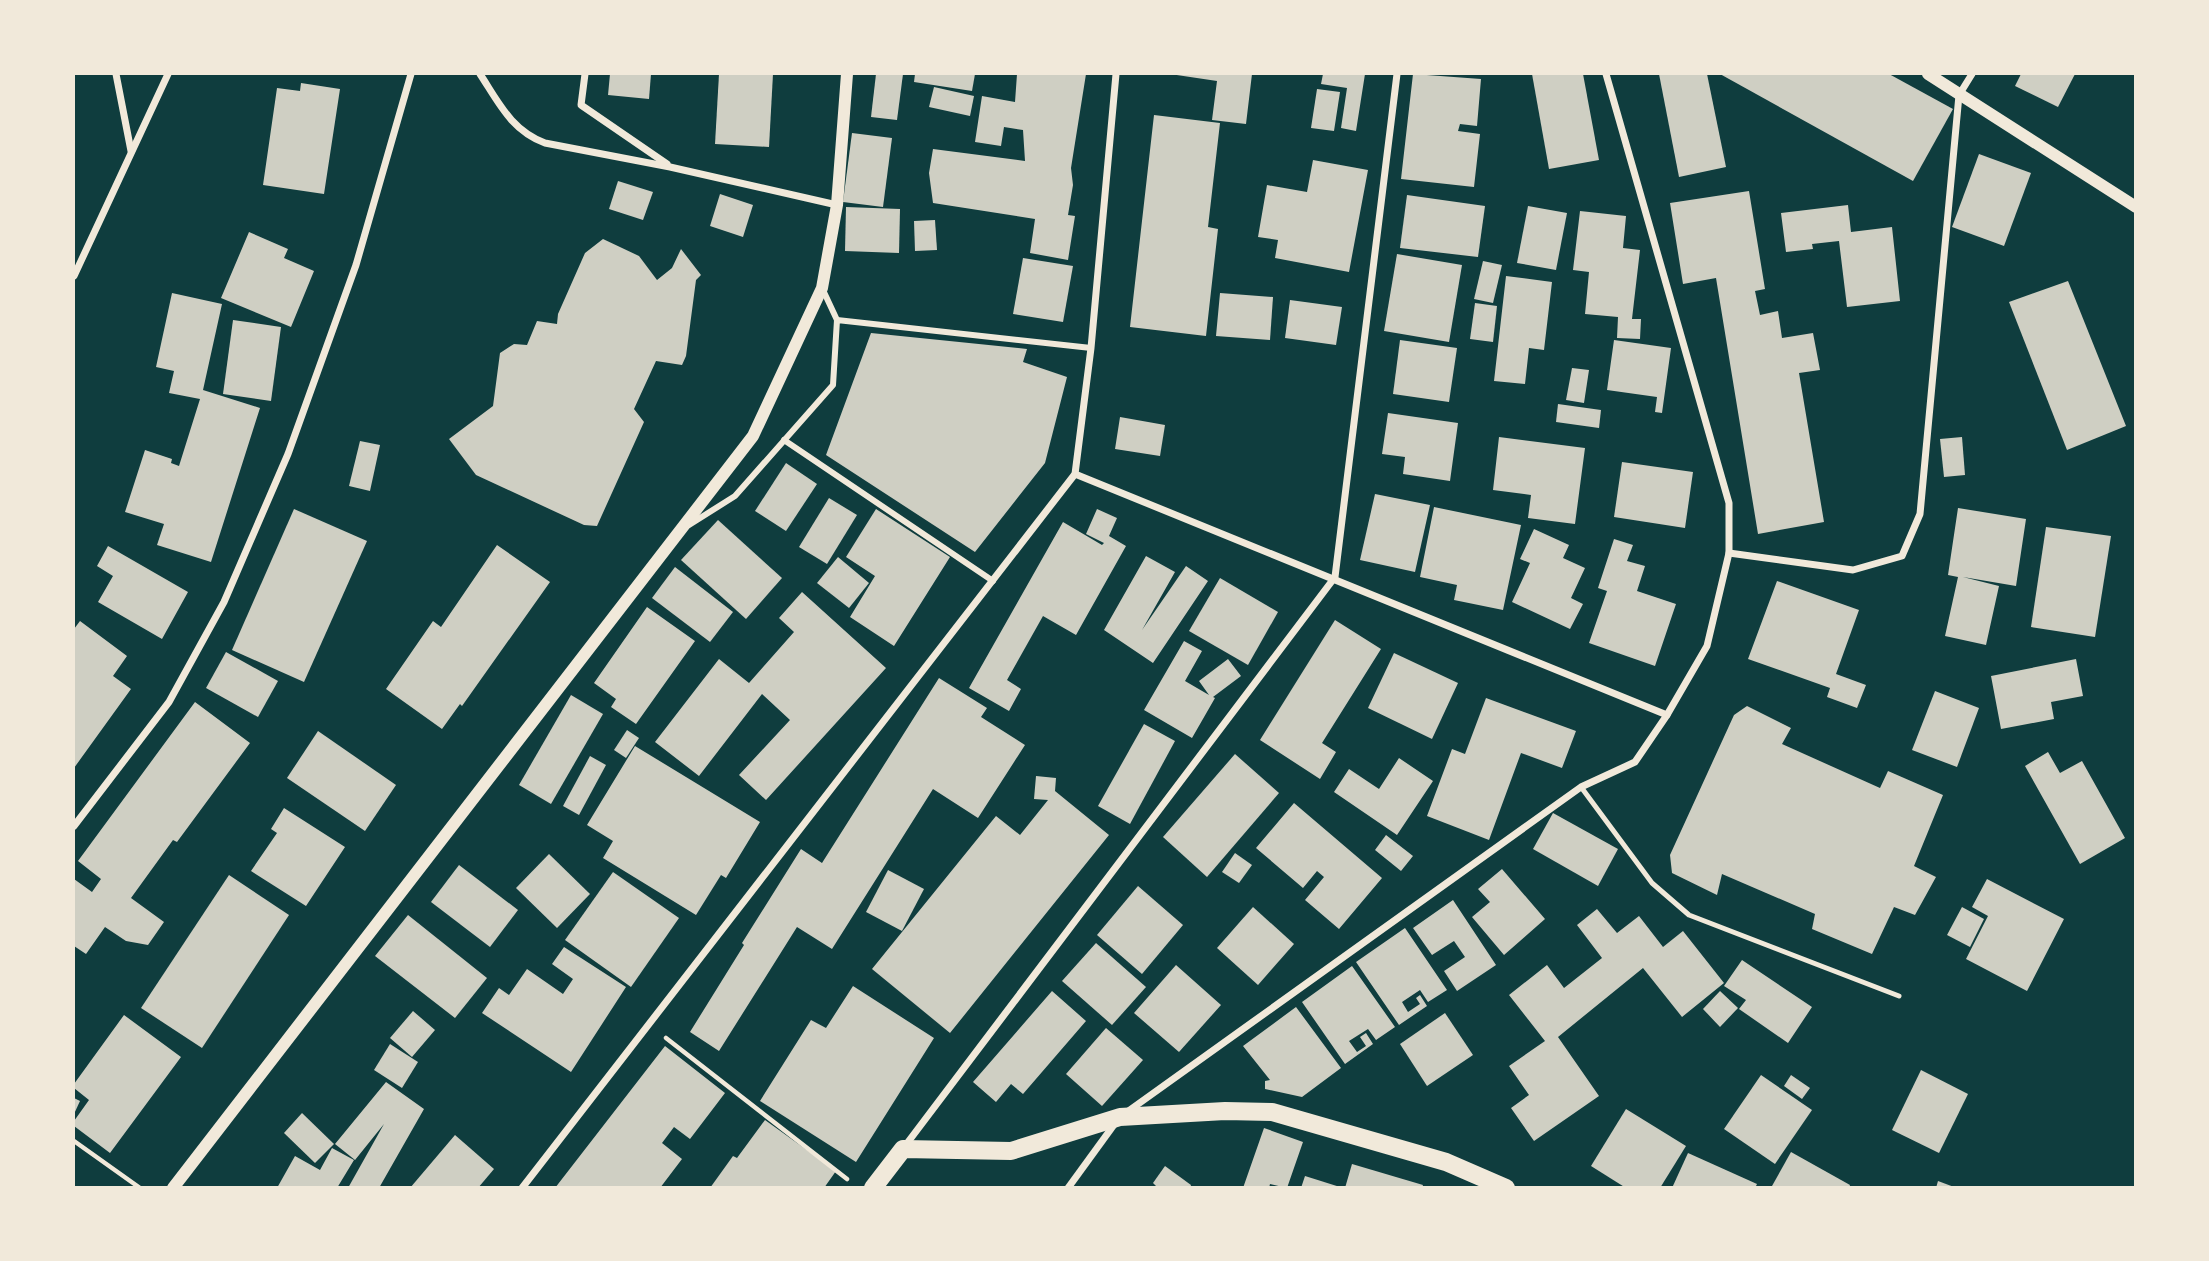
<svg xmlns="http://www.w3.org/2000/svg" width="2209" height="1261" font-family="'Fira Sans',sans-serif">
<rect width="100%" height="100%" fill="#0f3d3e"/>
<g fill="#cfcfc3">
<path d="M610,74H651L649,99L608,95Z"/>
<path d="M719,74H773L769,147L715,144Z"/>
<path d="M876,74H903L897,120L871,117Z"/>
<path d="M915,74H975L972,91L914,82Z"/>
<path d="M1017,74H1086L1071,168L1073,185L1068,215L1075,216L1068,260L1030,253L1035,219L933,203L929,173L933,149L1025,161L1023,130L1004,127L1001,146L975,142L982,96L1015,102Z"/>
<path d="M1170,74H1252L1246,124L1212,120L1217,81Z"/>
<path d="M1323,74H1365L1356,131L1341,128L1347,88L1321,84Z"/>
<path d="M1413,74L1481,79L1477,126L1460,124L1458,131L1480,134L1474,187L1401,179Z"/>
<path d="M1532,74H1583L1599,160L1549,169Z"/>
<path d="M1659,74H1707L1726,167L1679,177Z"/>
<path d="M1720,74H1889L1953,109L1913,181Z"/>
<path d="M2021,74H2075L2058,107L2015,86Z"/>
<path d="M301,83L340,89L324,194L263,185L277,88L300,91Z"/>
<path d="M934,87L974,96L970,116L929,107Z"/>
<path d="M1317,89L1340,92L1334,131L1311,128Z"/>
<path d="M1154,115L1220,123L1208,227L1218,229L1206,336L1130,327Z"/>
<path d="M852,133L892,138L883,207L843,202Z"/>
<path d="M1979,154L2031,173L2004,246L1952,227Z"/>
<path d="M1313,160L1368,170L1349,272L1275,258L1278,240L1258,237L1267,185L1307,192Z"/>
<path d="M618,181L653,192L643,220L609,209Z"/>
<path d="M1749,191L1765,289L1755,291L1760,315L1778,311L1782,338L1813,333L1820,370L1799,373L1824,522L1758,534L1716,278L1683,284L1670,203Z"/>
<path d="M720,194L753,205L743,237L710,226Z"/>
<path d="M1407,195L1485,206L1478,257L1400,248Z"/>
<path d="M1848,205L1851,232L1892,227L1900,301L1847,307L1839,241L1812,244L1813,249L1786,252L1781,213Z"/>
<path d="M1528,206L1567,213L1556,270L1517,263Z"/>
<path d="M846,207L900,209L899,253L845,251Z"/>
<path d="M1580,211L1626,216L1623,248L1640,250L1632,319H1641L1640,339L1617,338L1618,317L1585,314L1589,272L1573,270Z"/>
<path d="M935,220L937,250L915,251L914,221Z"/>
<path d="M249,232L288,249L284,258L314,271L291,327L221,298Z"/>
<path d="M603,239L639,256L657,280L672,268L681,249L701,275L696,280L686,356L682,365L656,361L634,409L644,422L597,526L584,525L476,475L449,439L493,406L500,353L514,344L527,345L537,321L557,324L558,314L585,253Z"/>
<path d="M1397,254L1462,265L1449,342L1384,331Z"/>
<path d="M1023,258L1073,266L1063,322L1013,314Z"/>
<path d="M1483,261L1502,265L1493,303L1474,299Z"/>
<path d="M1506,276L1552,282L1544,350L1529,348L1525,384L1494,381Z"/>
<path d="M2068,281L2126,426L2067,450L2009,302Z"/>
<path d="M172,293L222,304L203,390L260,408L211,562L157,545L164,524L125,512L145,450L172,459L171,463L179,466L200,399L169,393L174,371L156,367Z"/>
<path d="M1220,293L1273,297L1270,340L1216,336Z"/>
<path d="M1290,300L1342,307L1336,345L1285,338Z"/>
<path d="M1475,303L1497,306L1493,342L1470,339Z"/>
<path d="M233,320L281,327L271,401L223,394Z"/>
<path d="M871,333L1027,349L1023,362L1067,377L1045,463L975,552L826,455Z"/>
<path d="M1400,340L1457,348L1449,402L1393,394Z"/>
<path d="M1614,340L1671,348L1662,413L1655,412L1657,397L1607,390Z"/>
<path d="M1572,368L1589,370L1584,403L1566,400Z"/>
<path d="M1558,404L1601,410L1599,428L1556,422Z"/>
<path d="M1388,413L1458,423L1450,481L1403,474L1405,457L1382,454Z"/>
<path d="M1120,417L1165,425L1160,456L1115,449Z"/>
<path d="M1499,437L1585,448L1575,524L1528,518L1531,495L1493,490Z"/>
<path d="M1962,437L1965,475L1944,477L1940,439Z"/>
<path d="M360,441L380,445L370,491L349,486Z"/>
<path d="M1622,462L1693,472L1685,528L1614,517Z"/>
<path d="M786,463L817,484L786,531L755,511Z"/>
<path d="M1375,494L1430,505L1415,572L1360,560Z"/>
<path d="M829,498L857,515L827,564L799,547Z"/>
<path d="M1434,507L1521,525L1503,610L1454,600L1457,585L1420,577Z"/>
<path d="M1958,508L2026,519L2016,586L1963,577L1999,586L1986,645L1945,636L1958,577L1948,575Z"/>
<path d="M294,509L367,541L304,682L232,650Z"/>
<path d="M876,509L950,557L894,646L850,617L875,576L846,557Z"/>
<path d="M1097,509L1117,518L1109,536L1126,546L1076,635L1043,616L1007,680L1021,689L1009,711L969,688L1063,522L1102,545L1104,543L1086,534Z"/>
<path d="M718,520L782,578L746,619L681,560Z"/>
<path d="M2046,527L2111,536L2095,637L2031,627Z"/>
<path d="M1534,529L1569,545L1563,558L1585,568L1571,598L1583,604L1570,629L1512,602L1530,563L1520,559Z"/>
<path d="M1614,539L1633,545L1627,561L1645,566L1637,591L1676,604L1655,666L1589,643L1607,591L1598,588Z"/>
<path d="M497,545L550,582L462,706L460,704L442,729L386,689L433,621L441,627Z"/>
<path d="M108,546L188,592L162,639L98,602L113,576L97,566Z"/>
<path d="M1146,556L1175,572L1142,630L1186,566L1208,581L1153,663L1104,630Z"/>
<path d="M838,557L869,583L849,608L817,583Z"/>
<path d="M675,567L733,612L710,642L652,598Z"/>
<path d="M1220,578L1278,612L1248,665L1189,631Z"/>
<path d="M1777,581L1859,610L1836,674L1866,685L1857,708L1827,697L1830,688L1748,659Z"/>
<path d="M802,592L886,668L766,800L739,775L790,720L762,694L699,776L655,742L719,659L749,683L794,632L779,618Z"/>
<path d="M647,607L695,641L636,724L611,707L616,699L594,683Z"/>
<path d="M1335,620L1381,649L1322,743L1336,752L1320,779L1260,740Z"/>
<path d="M80,621L127,656L113,676L131,689L74,768V629Z"/>
<path d="M1184,641L1202,651L1185,681L1209,695L1199,681L1228,659L1241,676L1213,697L1215,698L1192,738L1144,710Z"/>
<path d="M226,652L278,681L258,717L206,688Z"/>
<path d="M1394,653L1458,683L1432,739L1368,708Z"/>
<path d="M2076,659L2083,696L2051,702L2054,719L2001,729L1991,676Z"/>
<path d="M939,678L987,708L981,717L1025,745L978,818L933,789L832,949L797,927L719,1051L690,1032L744,945L742,943L801,849L822,863Z"/>
<path d="M1935,691L1979,708L1957,767L1912,750Z"/>
<path d="M571,695L603,714L551,804L519,785Z"/>
<path d="M1486,698L1576,731L1562,768L1521,753L1489,840L1427,816L1452,749L1465,754Z"/>
<path d="M195,702L250,743L177,842L173,840L131,898L164,922L148,945L126,941L105,927L86,954L74,946V879L92,892L101,879L78,861Z"/>
<path d="M1747,706L1791,728L1782,744L1880,788L1888,771L1943,795L1914,866L1936,877L1915,915L1894,907L1872,954L1812,929L1815,914L1722,874L1717,895L1672,873L1670,855L1734,715Z"/>
<path d="M1144,724L1175,741L1130,824L1098,806Z"/>
<path d="M627,730L639,738L626,758L614,750Z"/>
<path d="M318,731L396,785L365,831L287,778Z"/>
<path d="M635,746L760,822L726,878L721,875L696,915L603,858L613,841L587,825Z"/>
<path d="M2048,752L2060,773L2082,761L2125,838L2080,864L2025,766Z"/>
<path d="M1235,754L1279,793L1207,877L1163,837Z"/>
<path d="M590,756L606,765L579,815L563,806Z"/>
<path d="M1399,758L1433,781L1397,835L1334,792L1349,769L1379,789Z"/>
<path d="M1036,776L1056,778L1055,791L1109,835L950,1033L872,969L996,816L1020,835L1048,800L1034,799Z"/>
<path d="M1294,803L1382,878L1339,929L1305,900L1324,877L1317,871L1303,888L1256,848Z"/>
<path d="M284,808L345,847L306,906L251,871L277,833L271,829Z"/>
<path d="M1553,813L1618,849L1598,886L1533,849Z"/>
<path d="M1386,835L1413,856L1401,871L1375,850Z"/>
<path d="M1235,853L1252,865L1239,883L1222,872Z"/>
<path d="M549,854L590,894L557,928L516,888Z"/>
<path d="M459,865L518,910L490,947L431,902Z"/>
<path d="M1502,869L1545,919L1504,955L1472,917L1490,902L1478,889Z"/>
<path d="M888,870L924,889L902,931L866,912Z"/>
<path d="M613,872L679,918L631,987L565,940Z"/>
<path d="M229,875L289,915L202,1048L141,1008Z"/>
<path d="M1987,879L2064,919L2027,991L1966,959L1988,916L1972,907Z"/>
<path d="M1138,886L1183,925L1142,974L1097,935Z"/>
<path d="M1453,900L1496,965L1457,991L1444,971L1465,957L1454,941L1432,955L1413,928Z"/>
<path d="M1253,907L1294,944L1258,985L1217,948Z"/>
<path d="M1962,907L1984,919L1970,947L1947,935Z"/>
<path d="M1597,909L1617,933L1639,916L1663,947L1683,931L1724,983L1682,1017L1643,968L1558,1037L1599,1096L1534,1141L1511,1108L1529,1095L1509,1066L1545,1041L1509,995L1547,965L1564,988L1602,958L1577,925Z"/>
<path d="M408,915L487,978L455,1018L375,956Z"/>
<path d="M1405,928L1447,990L1428,1002L1420,990L1402,1002L1408,1012L1420,1004L1416,998L1420,995L1427,1006L1399,1025L1356,962Z"/>
<path d="M1096,943L1146,987L1112,1025L1062,981Z"/>
<path d="M564,947L626,987L571,1072L482,1013L499,988L509,995L527,969L563,994L573,979L552,964Z"/>
<path d="M1742,960L1812,1007L1788,1043L1739,1009L1746,1000L1724,986Z"/>
<path d="M1176,965L1221,1005L1179,1052L1134,1013Z"/>
<path d="M1352,966L1395,1027L1376,1040L1368,1029L1349,1041L1357,1052L1366,1046L1360,1037L1366,1033L1373,1044L1345,1064L1302,1002Z"/>
<path d="M853,986L934,1038L856,1162L760,1101L811,1020L826,1028Z"/>
<path d="M1052,991L1086,1021L1023,1094L1011,1084L996,1102L973,1082Z"/>
<path d="M1720,991L1738,1008L1720,1027L1703,1009Z"/>
<path d="M1296,1007L1341,1068L1302,1097L1265,1089V1081L1270,1080L1243,1046Z"/>
<path d="M413,1011L435,1030L412,1057L390,1038Z"/>
<path d="M1445,1013L1473,1055L1427,1086L1400,1044Z"/>
<path d="M124,1015L181,1057L110,1153L74,1126V1121L89,1100L74,1088V1084Z"/>
<path d="M1106,1028L1143,1060L1102,1106L1066,1074Z"/>
<path d="M390,1044L418,1062L402,1088L374,1070Z"/>
<path d="M665,1046L725,1093L690,1139L674,1127L662,1143L682,1159L660,1188H555Z"/>
<path d="M1921,1070L1968,1094L1939,1153L1892,1130Z"/>
<path d="M1761,1075L1812,1110L1775,1164L1724,1129Z"/>
<path d="M1791,1075L1810,1088L1802,1099L1784,1086Z"/>
<path d="M386,1082L424,1109L379,1188H348L384,1124L355,1160L335,1144Z"/>
<path d="M74,1098L80,1101L74,1114Z"/>
<path d="M1626,1109L1686,1146L1660,1188H1626L1591,1166Z"/>
<path d="M302,1113L334,1144L315,1163L284,1133Z"/>
<path d="M765,1120L836,1171L824,1188H710L733,1156L737,1158Z"/>
<path d="M1264,1128L1303,1142L1287,1188L1270,1184L1269,1188H1243Z"/>
<path d="M455,1135L494,1169L478,1188H410Z"/>
<path d="M332,1148L354,1160L337,1188H277L295,1156L320,1170Z"/>
<path d="M1791,1152L1850,1185L1849,1188L1772,1186Z"/>
<path d="M1688,1153L1757,1184L1755,1188H1672Z"/>
<path d="M1352,1164L1423,1185L1422,1188H1345Z"/>
<path d="M1165,1166L1191,1185L1190,1188H1158L1153,1183Z"/>
<path d="M1305,1176L1340,1187V1188H1301Z"/>
<path d="M1938,1181L1954,1187V1188H1936Z"/>
</g>
<g fill="none" stroke-linecap="round" stroke-linejoin="round">
<g stroke="#f1e9da" stroke-width="4.5">
<path d="M666,1038L847,1179"/>
<path d="M74,1141L140,1188"/>
</g>
<path stroke="#f1e9da" stroke-width="5" d="M1581,787L1652,883L1689,915L1899,996"/>
<g stroke="#f1e9da" stroke-width="6">
<path d="M823,290L837,320"/>
<path d="M784,440L993,581"/>
<path d="M689,525L735,496L833,385L837,320L1091,348"/>
</g>
<g stroke="#f1e9da" stroke-width="7">
<path d="M116,74L131,151"/>
<path d="M480,74C499,103 511,130 545,143L670,167L837,205"/>
<path d="M585,74L581,105L667,164"/>
<path d="M74,276L168,74"/>
<path d="M1075,474L1667,715"/>
<path d="M1729,553L1853,570L1902,556L1920,514L1959,95L1972,74"/>
<path d="M74,826L169,702L224,602L288,454L356,265L411,74"/>
<path d="M1127,1112L1581,787L1635,762L1667,715L1707,646L1729,553V503L1606,74"/>
<path d="M905,1146L1335,577L1397,74"/>
<path d="M522,1188L1075,474L1091,348L1116,74"/>
<path d="M1068,1188L1116,1122"/>
</g>
<g stroke="#f1e9da" stroke-width="12">
<path d="M1928,74L2136,207"/>
<path d="M173,1188L753,436L822,288L837,205L847,74"/>
</g>
<path stroke="#f1e9da" stroke-width="18" d="M873,1188L903,1149L1011,1151L1120,1117L1225,1111L1272,1112L1446,1162L1506,1188"/>
</g>
<rect width="2209" height="1261" fill="none" stroke="#f1e9da" stroke-width="150"/>
</svg>
